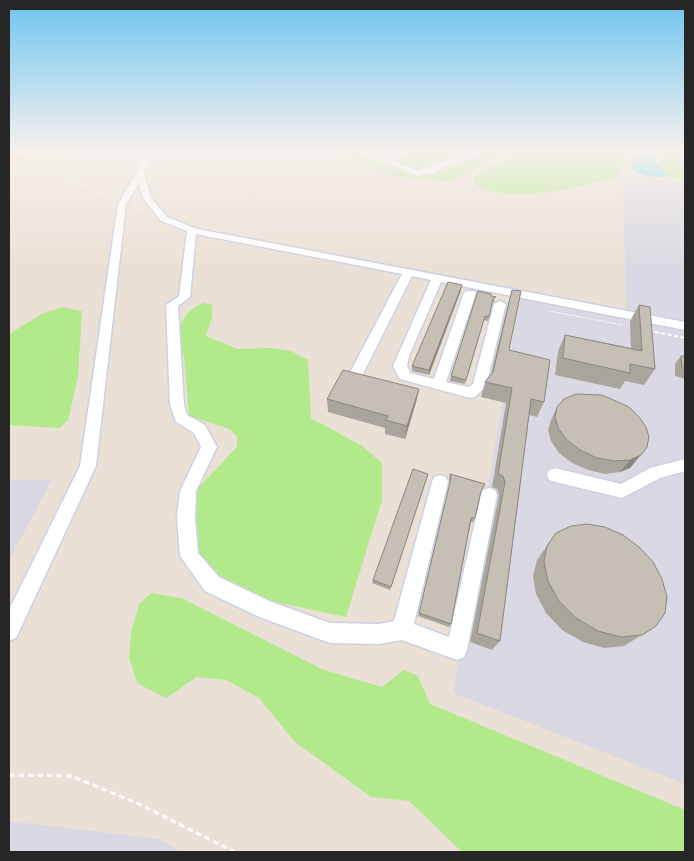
<svg xmlns="http://www.w3.org/2000/svg" width="694" height="861" font-family="'Work Sans',sans-serif">
<rect width="100%" height="100%" fill="#ebe0d5"/>
<g fill="#dad8e2">
<path d="M623,174L685,183V784L453,693L521,291L626,311Z"/>
<path d="M9,480H52L9,561Z"/>
<path d="M9,821L159,839L182,852H9Z"/>
</g>
<g fill="#b1e98b">
<path d="M331,150H514L451,182L393,176Z"/>
<path d="M526,150H626L627,162L614,179C571,187 516,205 475,185L473,179C483,169 513,153 526,150Z"/>
<path d="M652,150H685V181L667,176L658,154Z"/>
<path d="M204,303L212,305V317L206,336L237,349L270,348L291,351L308,360L311,418L362,446L382,463V500L346,617L276,602L219,579L187,539L192,500L198,488L237,447V437L230,429L189,416L184,356L176,338C181,321 187,308 204,303Z"/>
<path d="M62,307L82,311L78,377L68,420L60,428L9,425V334L42,314Z"/>
<path d="M151,593L181,598L324,670L382,687L404,670L418,676L430,704L685,810V852H462L409,801L371,797L295,742L259,698L226,680L197,677L166,698L137,683L129,657L131,633L139,604Z"/>
</g>
<path fill="#5bdcfb" d="M633,150H646L668,175C658,181 640,175 631,169Z"/>
<g fill="none" stroke-linecap="round" stroke-linejoin="round">
<g stroke="#cbd1e2" stroke-width="3">
<g id="minor">
<path d="M146,150H154L144,174L151,198L167,217L197,229L685,322V330L441,282L409,356L407,366L410,373L434,379L464,293L466,291H474L476,293L446,382L468,387L473,384L494,304L500,301L506,304L486,386L475,397L470,398L400,379L393,366L431,280L412,276L360,380L358,383H348L346,380L402,274L196,234L190,297L178,306L184,405L187,415L205,425L217,447L196,491L195,517L198,553L219,577L269,601L330,623L379,624L394,621L432,482L434,477L440,475L446,477L448,482L414,624L449,637L481,495L483,490L489,488L495,490L497,495L467,650L464,657L457,660L402,640L379,644L330,643L259,617L205,591L180,556L177,517L180,491L201,447L194,433L176,422L170,405L166,305L179,296L187,231L161,221L143,198L139,183L126,204L96,466L16,638L9,641V610L80,466L118,204L136,174Z"/>
<path d="M355,150H365L384,157L405,150H415L391,160L418,171L476,150H486L435,172L418,176Z"/>
<path d="M685,459V471L660,478L622,498L555,482L549,480L547,475L549,470L555,468L621,484L650,468Z"/>
</g>
</g>
<g stroke="#fff" stroke-width="2">
<path id="major" d="M47,150H69L64,153L9,162V156Z"/>
</g>
<g stroke="#fff" stroke-width="1" stroke-dasharray="2 1" stroke-linecap="butt">
<path d="M37,165L114,199"/>
<path d="M132,207L145,211"/>
<path d="M549,311L623,325"/>
<path d="M651,331L661,333"/>
</g>
<path stroke="#fff" stroke-width="2" stroke-dasharray="4 2.5" stroke-linecap="butt" d="M655,332L685,338"/>
<path stroke="#fff" stroke-width="3" stroke-dasharray="5.5 4" stroke-linecap="butt" d="M9,775L71,776L137,803L235,852"/>
<use href="#minor" fill="#fff" fill-rule="evenodd"/>
<use href="#major" fill="#ffc747" fill-rule="evenodd"/>
</g>
<g fill="#a9a49c">
<path d="M461,290L429,375L412,371V366Z"/>
<path d="M512,290L509,350L544,402L537,417L529,415L500,641L492,650L470,642L499,495L497,489L492,487L506,403L481,397L485,382L491,374L508,304Z"/>
<path d="M491,296L495,301L492,303L488,321L484,320L465,384L450,381L451,376Z"/>
<path d="M639,305L655,369L644,385L625,381L620,389L555,375L558,351L565,335L631,348L630,321Z"/>
<path d="M681,356H685V379L675,376V364Z"/>
<path d="M419,389L416,402L405,439L385,434V428L328,412L327,399Z"/>
<path d="M557,407L647,447L630,468L620,472L605,474L588,470L572,463L559,453L551,441L548,430L551,420Z"/>
<path d="M428,474L390,590L372,583L373,580Z"/>
<path d="M450,474L485,484L480,493L475,518L473,522H471L451,624L449,627L418,616L450,482L449,479Z"/>
<path d="M556,533L656,626L624,646L604,648L583,642L562,630L546,613L536,594L533,576L537,560Z"/>
</g>
<g fill="#8a867f">
<path d="M462,285L461,290L429,375V370Z"/>
<path d="M419,389L416,402L405,439L407,426Z"/>
<path d="M647,447L630,468L620,472L630,460Z"/>
</g>
<g fill="#c5bfb5" stroke="#8a867f">
<path d="M448,282L462,285L429,370L412,366Z"/>
<path d="M512,290L521,291L509,350L550,360L544,402L531,399L500,641L477,633L505,482L503,476L498,474L512,388L485,382L493,372Z"/>
<path d="M478,291L491,294V296L496,297L493,299L489,317L485,316L466,380L451,376Z"/>
<path d="M639,305L650,307L655,369L630,364V373L563,358L565,335L642,351Z"/>
<path d="M681,356H685V368H682Z"/>
<path d="M343,370L419,389L407,426L386,420L388,416L327,399Z"/>
<path d="M576,394L602,395L629,407L639,417L646,427L649,437L647,447L641,455L630,460L614,461L597,458L580,450L567,440L558,428L555,417L557,407L564,399Z"/>
<path d="M413,469L428,474L391,587L373,580Z"/>
<path d="M450,474L485,484L481,491L475,518H471L451,624L419,613L451,478Z"/>
<path d="M587,524L605,527L623,535L639,547L653,562L662,579L667,597L665,613L656,626L642,635L621,637L598,631L576,618L559,601L548,581L544,562L547,546L556,533L571,526Z"/>
</g>
<linearGradient id="sky" x2="0" y2="1"><stop stop-color="#6fc4f0"/><stop offset="0.56" stop-color="#f6f1ec"/><stop offset="1" stop-color="#f6f1ec" stop-opacity="0"/></linearGradient>
<rect width="694" height="270" fill="url(#sky)"/>
<rect width="694" height="861" fill="none" stroke="#262626" stroke-width="20"/>
</svg>
